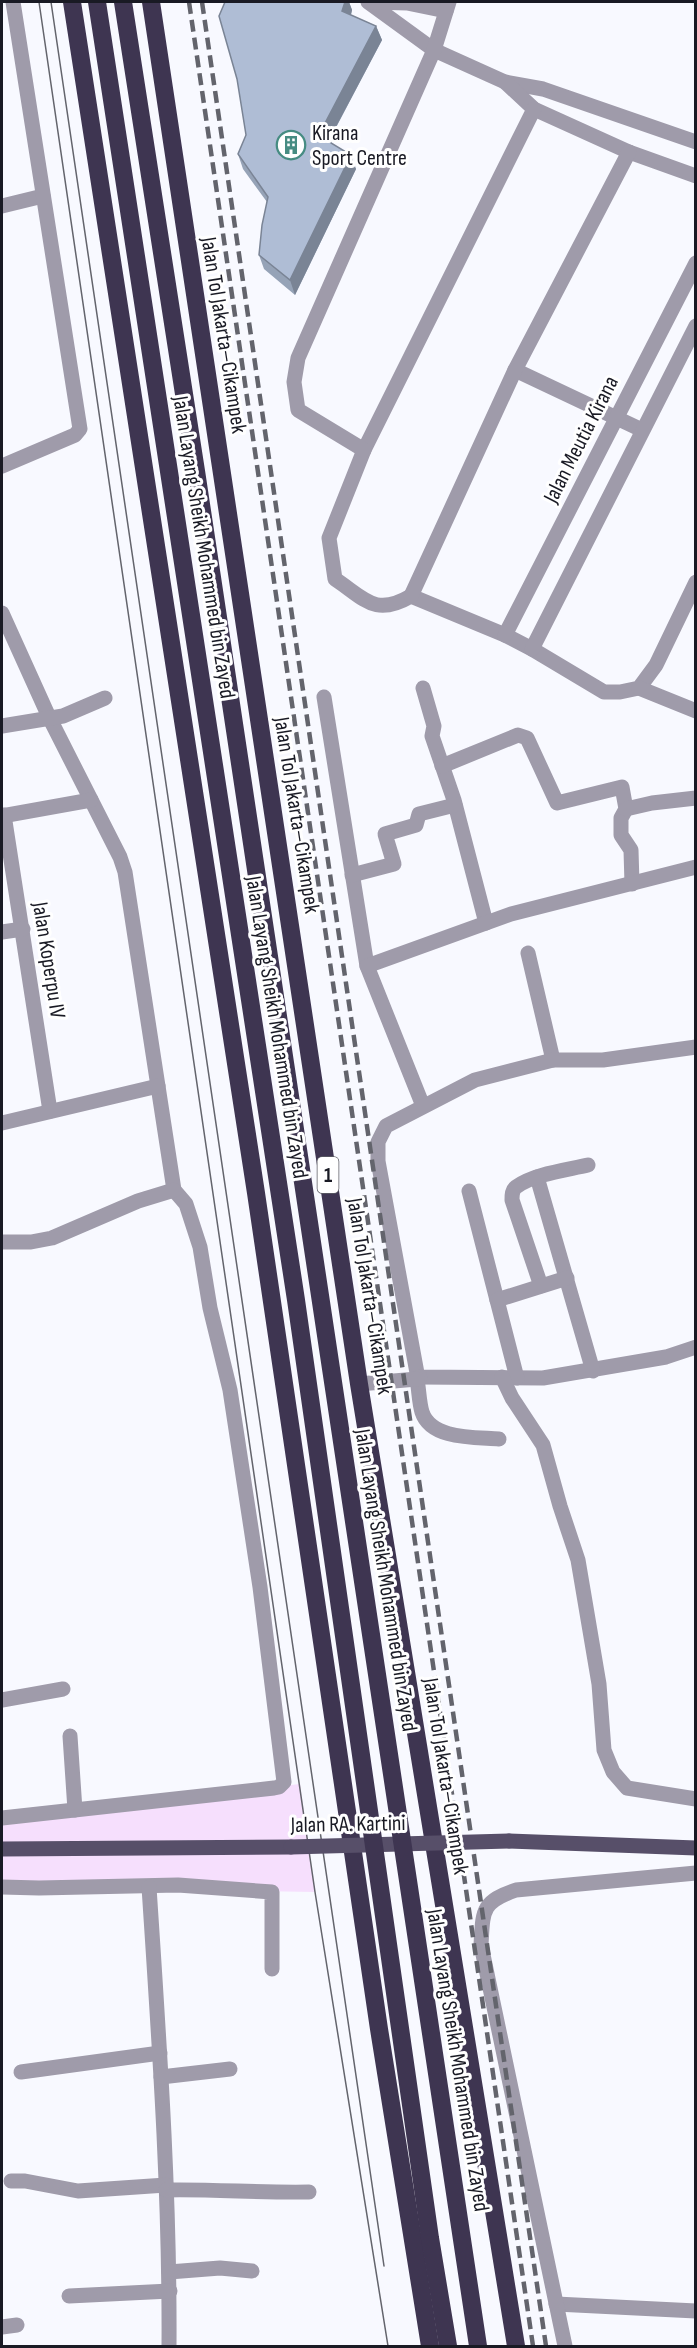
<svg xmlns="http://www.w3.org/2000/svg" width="697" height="2348" font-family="'Sofia Sans Condensed',sans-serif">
<rect width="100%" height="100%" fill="#f8f9ff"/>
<path fill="#f6dffd" d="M300,1784L315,1892L2,1887V1818Z"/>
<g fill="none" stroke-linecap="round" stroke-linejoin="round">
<g stroke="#9f9baa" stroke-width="15">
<path d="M368,2L434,50L505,82L543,89L696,142"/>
<path d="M372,2L407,3L446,11"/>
<path d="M505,82L534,109L629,152L696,176"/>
<path d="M534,109L364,450L329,538L335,579C365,599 375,617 411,596L505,635L532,649L604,692H620L639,688L656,665L696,582"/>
<path d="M2,206L43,196"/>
<path d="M515,370L642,430"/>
<path d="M364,450L298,410L294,382L298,358L434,50L449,2"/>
<path d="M2,466L75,435L80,429L13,2"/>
<path d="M411,596L515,370L629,152"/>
<path d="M2,613L49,717L120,857L125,872L174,1190L186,1204L200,1247L210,1308L230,1390L260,1587L284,1782L279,1787L274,1788L2,1818"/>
<path d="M505,635L696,263"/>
<path d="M532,649L696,326"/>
<path d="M423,688L434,726L432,736L454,800L486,923"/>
<path d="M639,688L696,711"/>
<path d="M324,697L367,966L423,1106"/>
<path d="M2,726L63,716L105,698"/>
<path d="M442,766L518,735L527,738L557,803L622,787L626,809L621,818V835L631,850L632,884"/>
<path d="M626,809L652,803L696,798"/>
<path d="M4,815L50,1111"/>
<path d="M2,816L91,800"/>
<path d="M352,875L394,864L385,834L416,825L419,814L455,805"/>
<path d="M2,932L23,929"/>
<path d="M528,953L553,1060"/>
<path d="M367,966L511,914L696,867"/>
<path d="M696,1047L603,1060H553L475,1080L386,1126L378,1142V1161L417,1373L420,1377L543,1378L666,1357L696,1347"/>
<path d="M2,1123L158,1086"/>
<path d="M537,1177L593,1371"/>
<path d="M469,1191L517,1378"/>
<path d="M2,1242H31L52,1238L138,1201L174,1190"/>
<path d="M541,1286L512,1200C512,1195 512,1190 516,1187C533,1174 567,1170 588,1165"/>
<path d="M497,1300L567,1278"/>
<path d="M420,1377L417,1379C419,1390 419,1402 422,1412C431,1440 476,1437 499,1439"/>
<path d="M502,1377L512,1398L543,1445L560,1506L578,1560L599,1684L604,1750L613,1772L627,1788L696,1799"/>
<path d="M359,1384L417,1379"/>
<path d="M2,1700L63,1689"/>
<path d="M70,1736L75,1810"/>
<path d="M2,1887L39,1888L178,1885L272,1892V1969"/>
<path d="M149,1887C159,2040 170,2193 169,2346"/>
<path d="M21,2072L160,2053"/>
<path d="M161,2077L230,2069"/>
<path d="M11,2181H25L78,2191L166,2185"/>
<path d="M166,2190C214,2189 261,2193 309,2192"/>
<path d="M169,2272L220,2268L252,2271"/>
<path d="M69,2296L170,2291"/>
<path d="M556,2304L696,2311"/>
<path d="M2,2327L17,2325"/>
<path d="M565,2346L481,1945C483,1911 481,1902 516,1890L696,1873"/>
</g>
<g stroke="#574f69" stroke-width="15">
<path d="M509,1841L696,1848"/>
<path d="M2,1849L291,1847"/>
</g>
<g stroke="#3e3551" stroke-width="18">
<path d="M72,2L256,1193L379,2029L430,2346"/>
<path d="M151,2L359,1384L516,2346"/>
</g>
<g stroke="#63646c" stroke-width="1.5">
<path d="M39,2L315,1892L388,2346"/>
<path d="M51,2L384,2266"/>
</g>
<g stroke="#63646c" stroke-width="4.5" stroke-dasharray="12 6" stroke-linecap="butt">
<path d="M189,2L533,2346"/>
<path d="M202,2L546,2346"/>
</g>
<path stroke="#574f69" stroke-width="15" d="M291,1847L509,1841"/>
<g stroke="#3e3551" stroke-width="18">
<path d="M97,2L296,1300L430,2238L448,2346"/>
<path d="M123,2L196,471L478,2346"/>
</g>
</g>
<path fill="#96a3b7" d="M225,2H349L352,10L351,15L376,26L382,40L330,139L331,143L356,169L295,295L264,269L259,255L267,202L243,169L238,154L246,135Z"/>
<g fill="#7a8495">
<path d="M345,2H349L352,10L348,26L342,11Z"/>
<path d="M376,26L382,40L329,140L324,125Z"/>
<path d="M351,155L356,169L295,295L290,280Z"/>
</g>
<path fill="#afbdd5" stroke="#7a8495" stroke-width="1.5" d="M225,2H345L342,11L376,26L324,125L331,143L351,155L290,280L259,255L262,225L268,197L238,154L246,135L237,79L219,16Z"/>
<defs>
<g id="building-ring" transform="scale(1.5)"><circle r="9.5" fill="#fff" stroke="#468c82" stroke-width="1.5"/><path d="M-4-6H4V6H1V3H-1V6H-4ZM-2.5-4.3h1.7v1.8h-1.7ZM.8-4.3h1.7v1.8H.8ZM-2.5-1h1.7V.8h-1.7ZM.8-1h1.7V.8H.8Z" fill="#468c82"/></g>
</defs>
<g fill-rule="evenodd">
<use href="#building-ring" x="291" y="145"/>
</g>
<g text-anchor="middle" stroke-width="6" stroke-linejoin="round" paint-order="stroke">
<rect fill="#fff" stroke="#5e5f66" stroke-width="1.5" x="317.5" y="1157" width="21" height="36" rx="4.5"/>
<g font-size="21" font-weight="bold" fill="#191a24">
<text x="328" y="1182">1</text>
</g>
<g font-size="22" fill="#191a24" stroke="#fff" text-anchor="start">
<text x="312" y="140">Kirana<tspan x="312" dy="25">Sport Centre</tspan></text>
</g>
<g font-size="22" fill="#191a24" stroke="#fff">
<text transform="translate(225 335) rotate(81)" y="8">Jalan Tol Jakarta–Cikampek</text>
<text transform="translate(580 439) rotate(-63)" y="8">Jalan Meutia Kirana</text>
<text transform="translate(205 547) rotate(81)" y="8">Jalan Layang Sheikh Mohammed bin Zayed</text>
<text transform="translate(298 815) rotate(81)" y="8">Jalan Tol Jakarta–Cikampek</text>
<text transform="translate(50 960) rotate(81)" y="8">Jalan Koperpu IV</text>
<text transform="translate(278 1027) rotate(81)" y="8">Jalan Layang Sheikh Mohammed bin Zayed</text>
<text transform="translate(371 1296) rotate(81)" y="8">Jalan Tol Jakarta–Cikampek</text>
<text transform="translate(387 1580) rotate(81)" y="8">Jalan Layang Sheikh Mohammed bin Zayed</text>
<text transform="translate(447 1776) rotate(81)" y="8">Jalan Tol Jakarta–Cikampek</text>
<text transform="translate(348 1823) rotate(-1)" y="8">Jalan RA. Kartini</text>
<text transform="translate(459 2060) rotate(81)" y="8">Jalan Layang Sheikh Mohammed bin Zayed</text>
</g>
</g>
<rect width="697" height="2348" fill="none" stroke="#191a24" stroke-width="6"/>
</svg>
